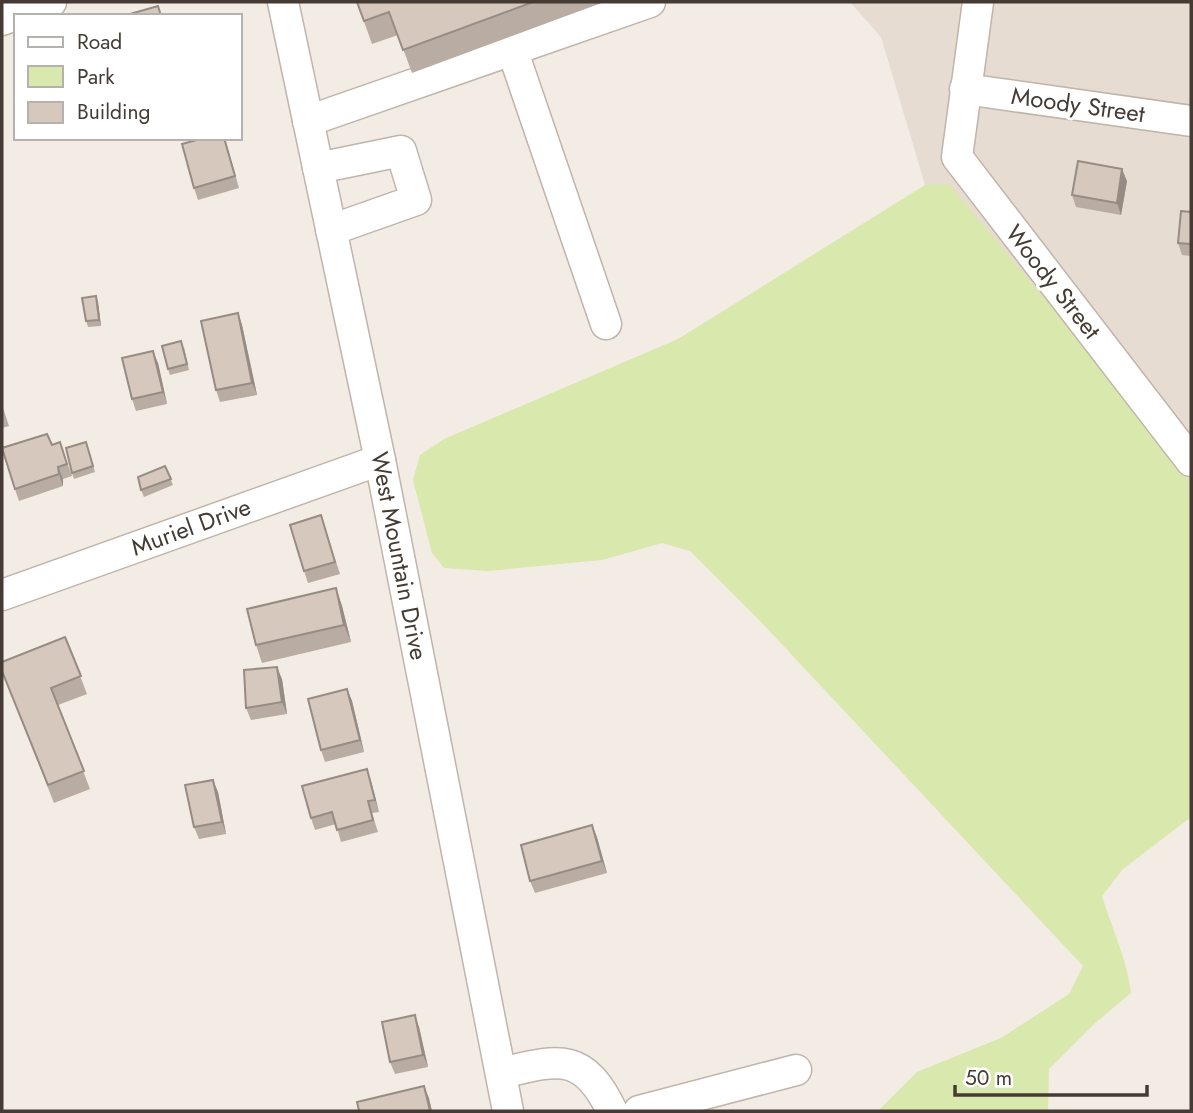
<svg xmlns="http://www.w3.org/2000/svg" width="1193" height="1113" font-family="Jost,sans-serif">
<rect width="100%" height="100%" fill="#f3ece4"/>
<path fill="#e7dcd2" d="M850,2H1191V516L925,185L881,37Z"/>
<path fill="#d9e8ac" d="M949,184L1099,364L1191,484V817L1123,869L1102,896C1112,929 1127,959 1131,993L1094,1024L1049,1069L1048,1111H878L917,1072L1001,1038L1069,994L1083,966L762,623L690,551L662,543L602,560L488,571L444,568L432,553L413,480L420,455L444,439L678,339L925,185Z"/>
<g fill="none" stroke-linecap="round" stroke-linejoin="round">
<g stroke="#c1b4aa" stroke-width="33">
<g id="minor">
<path d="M283,2L380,460L508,1111"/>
<path d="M978,2L957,157L1191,461"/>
<path d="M2,20L51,2"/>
<path d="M513,52L606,324"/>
<path d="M965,89L1191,121"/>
<path d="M308,121L650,2"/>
<path d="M318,168L401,151L416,200L331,230"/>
<path d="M2,595L380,460"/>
<path d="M501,1073C557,1060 583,1050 612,1111"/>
<path d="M639,1111L796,1070"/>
</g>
</g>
<use href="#minor" stroke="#fff" stroke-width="30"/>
</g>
<g fill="#b9aca3">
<path d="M357,2H604L412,73L398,35L372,44Z"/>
<path d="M225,138L239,188L198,200L194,188Z"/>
<path d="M1127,181L1121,215L1076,207L1072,195Z"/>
<path d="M1191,212V256L1182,255L1178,243Z"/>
<path d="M96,296L98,302L101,326L88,327L86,321Z"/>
<path d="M238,313L242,325L257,395L220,402L216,390Z"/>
<path d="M184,347L189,370L170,375L168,369Z"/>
<path d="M158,363L167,404L136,411L132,399Z"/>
<path d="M2,405L9,426L2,428Z"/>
<path d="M60,442L72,476L63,479V486L19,501L2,451L52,445Z"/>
<path d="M86,442L95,472L74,479L72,473Z"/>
<path d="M165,466L173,485L144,497L141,490Z"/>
<path d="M321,515L340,574L308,583L304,571Z"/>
<path d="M336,588L342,606L351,642L262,663L256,645Z"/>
<path d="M65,637L87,694L58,705L90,789L54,803L2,671Z"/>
<path d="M282,679L287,714L251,720L246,708Z"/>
<path d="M347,689L352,701L364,752L325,762L321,750Z"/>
<path d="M367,769L379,812L372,813L378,832L341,842L336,824L315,830L311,818Z"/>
<path d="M218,792L226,834L199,839L194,827Z"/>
<path d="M592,825L607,873L535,893L530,881Z"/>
<path d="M419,1027L428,1067L395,1074L390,1062Z"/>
</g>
<g fill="#968c84">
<path d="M1122,169L1127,181L1121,215L1117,203Z"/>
<path d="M96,296L98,302L101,326L99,320Z"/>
<path d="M238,313L242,325L257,395L252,383Z"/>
<path d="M153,351L158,363L167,404L163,392Z"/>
<path d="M58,467L63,479V486L59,474Z"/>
<path d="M336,588L342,606L351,642L344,625Z"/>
<path d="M277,667L282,679L287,714L282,702Z"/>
<path d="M347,689L352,701L364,752L360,740Z"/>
<path d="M367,769L371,781L379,812L375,800Z"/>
<path d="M213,780L218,792L226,834L222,822Z"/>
<path d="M592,825L597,837L607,873L602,861Z"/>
<path d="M415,1015L419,1027L428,1067L423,1055Z"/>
<path d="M424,1086L429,1098L432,1111H430Z"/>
</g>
<g fill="#d7c8bd" stroke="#968c84" stroke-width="2">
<path d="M357,2H533L403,50L389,12L364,21Z"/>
<path d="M158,6L161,16H123Z"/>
<path d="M204,138H224L235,176L194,188L182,144Z"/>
<path d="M1078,161L1122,169L1117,203L1072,195Z"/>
<path d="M1181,211L1191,212V244L1178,243Z"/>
<path d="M96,296L99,320L86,321L82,298Z"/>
<path d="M238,313L252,383L216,390L201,321Z"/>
<path d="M181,341L187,364L168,369L162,346Z"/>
<path d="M153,351L163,392L132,399L122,358Z"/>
<path d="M47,434L52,445L60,442L67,464L58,467L59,474L15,489L2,448Z"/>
<path d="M86,442L93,466L72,473L66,448Z"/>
<path d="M165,466L171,479L141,490L138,477Z"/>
<path d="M321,515L335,562L304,571L290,525Z"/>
<path d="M336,588L344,625L256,645L247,609Z"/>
<path d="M65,637L81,676L51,688L84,771L48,785L2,671V662Z"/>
<path d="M277,667L282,702L246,708L244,670Z"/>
<path d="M347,689L360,740L321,750L308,699Z"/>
<path d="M367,769L375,800L368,801L373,820L337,830L332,812L311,818L302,786Z"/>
<path d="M213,780L222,822L194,827L185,785Z"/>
<path d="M592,825L602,861L530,881L521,845Z"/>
<path d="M415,1015L423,1055L390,1062L382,1022Z"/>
<path d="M424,1086L430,1111H359L357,1102Z"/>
</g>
<g text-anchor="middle" stroke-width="6" stroke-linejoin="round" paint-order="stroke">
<g font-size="24" fill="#453b34" stroke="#fff">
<text transform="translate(1078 105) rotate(8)" y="8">Moody Street</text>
<text transform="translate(1053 282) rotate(52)" y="8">Woody Street</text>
<text transform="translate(191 527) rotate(-20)" y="8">Muriel Drive</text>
<text transform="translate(399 556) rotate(79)" y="8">West Mountain Drive</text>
</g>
</g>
<rect width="1193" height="1113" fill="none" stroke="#453b34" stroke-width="7"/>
<rect x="14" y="14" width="228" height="126" fill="#ffffff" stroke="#b5b1ae" stroke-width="2"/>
<rect x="28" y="37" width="35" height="10" fill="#ffffff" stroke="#b5b1ae" stroke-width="2"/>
<text x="77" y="49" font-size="21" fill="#453b34">Road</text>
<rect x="28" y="66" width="35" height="21" fill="#d9e8ac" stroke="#b5b1ae" stroke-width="2"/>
<text x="77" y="84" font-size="21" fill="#453b34">Park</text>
<rect x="28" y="102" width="35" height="21" fill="#d7c8bd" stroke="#b5b1ae" stroke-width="2"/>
<text x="77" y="119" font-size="21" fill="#453b34">Building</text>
<path d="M955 1085v10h192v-10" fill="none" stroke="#453b34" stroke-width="3.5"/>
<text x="965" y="1085" font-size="21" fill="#453b34" stroke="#ffffff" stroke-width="5" paint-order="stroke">50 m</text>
</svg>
